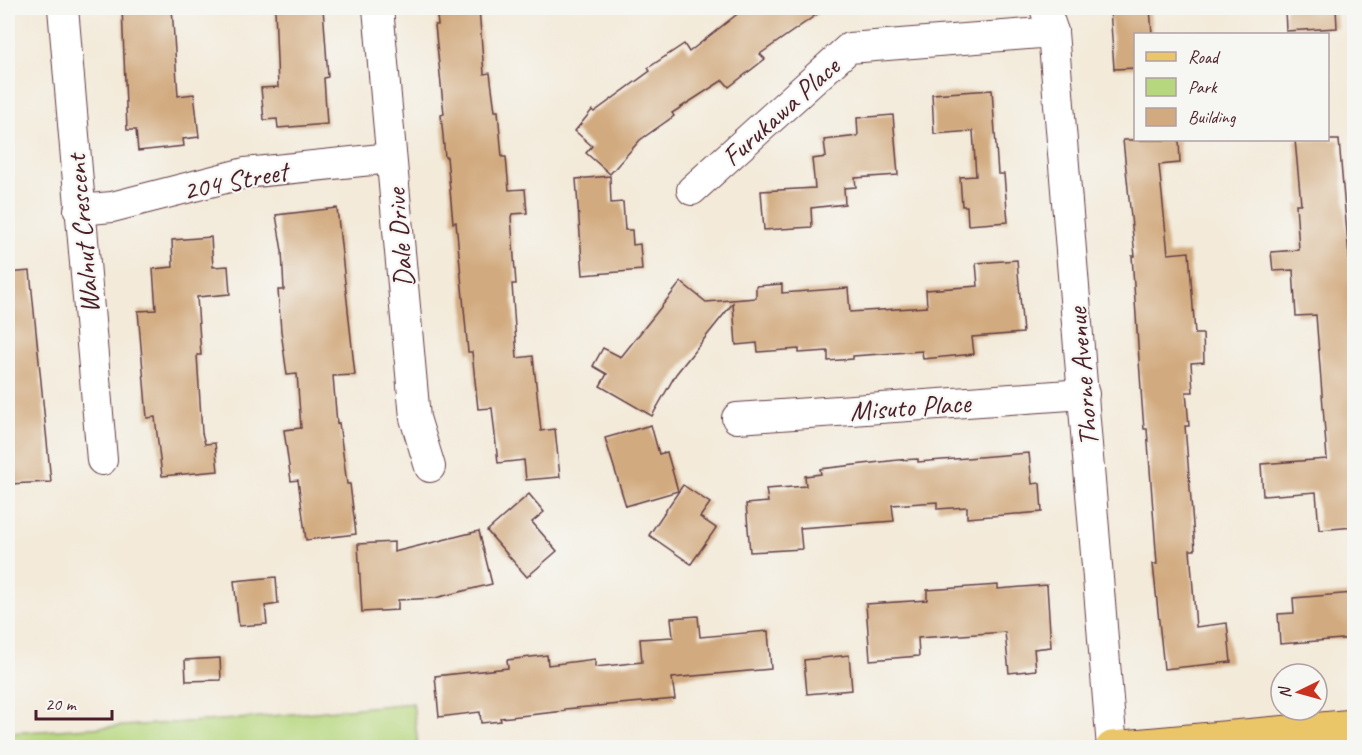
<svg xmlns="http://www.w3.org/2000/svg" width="1362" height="755" font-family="Caveat,sans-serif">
<rect width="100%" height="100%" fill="#f6f6f2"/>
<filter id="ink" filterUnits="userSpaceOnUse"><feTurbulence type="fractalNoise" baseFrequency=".0167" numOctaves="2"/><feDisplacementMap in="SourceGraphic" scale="12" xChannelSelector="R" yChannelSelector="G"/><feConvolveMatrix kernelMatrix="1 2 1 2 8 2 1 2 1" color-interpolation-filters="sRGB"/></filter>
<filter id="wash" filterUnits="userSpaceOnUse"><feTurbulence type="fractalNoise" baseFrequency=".008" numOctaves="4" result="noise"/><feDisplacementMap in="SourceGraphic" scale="24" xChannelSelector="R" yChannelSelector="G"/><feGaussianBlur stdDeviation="1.35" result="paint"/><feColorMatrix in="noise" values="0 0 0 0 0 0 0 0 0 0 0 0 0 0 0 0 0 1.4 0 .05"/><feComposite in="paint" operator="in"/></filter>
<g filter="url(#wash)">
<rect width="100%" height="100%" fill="#f3ead9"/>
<path fill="#b7d77f" stroke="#807b55" stroke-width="1.5" d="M413,703L418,747H8V733L238,719Z"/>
<g id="blocks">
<g fill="#d2aa7f">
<path d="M122,8H172L178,96L194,94L199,137L183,139L184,146L138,151L136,130H127Z"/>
<path d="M275,8H323L328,77L324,78L327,124L278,128L277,119L264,120L261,88L278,87Z"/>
<path d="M436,8H479L484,74L490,73L495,111H498L502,157H506L509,190L525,189L527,213L512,214L511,217L516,284H512L517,358L533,356L541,431L555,429L560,477L526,480L524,460L498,463L492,408L478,409L472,352H468L456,222L453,223L447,157H445L441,115L444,114L435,25H438Z"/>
<path d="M745,8H826L760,54L765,59L729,87L723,80L672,113L674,116L640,140L610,174L586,153L592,146L575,131L592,110L594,112L650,71L648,68L684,44L689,52Z"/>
<path d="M1110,8H1150L1152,34H1136V68L1114,69Z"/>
<path d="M1285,8H1336L1337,28L1286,31Z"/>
<path d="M992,90L998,174H1004L1008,222L968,225L967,206H962L960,177L976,176L973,131L934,134L932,94Z"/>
<path d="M893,115L898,175L855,178L856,187L844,188L845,204L811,208L812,227L764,230L761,191L815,188L812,159L826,157L824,140L858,136L857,118Z"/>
<path d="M1123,140H1179L1180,163L1159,165L1168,254L1189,252L1195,334H1203L1204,362L1191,363L1193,392H1186L1189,426H1185L1195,550H1190L1196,627L1227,623L1231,662L1164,669L1153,564H1157L1147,429H1144L1142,404L1132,256H1135Z"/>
<path d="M1295,140H1339L1354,315V527L1319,530L1316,492L1263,496L1261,464L1327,459L1316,315L1296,316L1293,270L1273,271L1271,252L1299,250L1296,204H1301Z"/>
<path d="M610,176L611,203L623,202L625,230H632L633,245L640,244L642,270L583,275L576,179Z"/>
<path d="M337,208L355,375L333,376L337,424L339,423L347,484H350L356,534L306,540L298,480L291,481L284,430L301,428L297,374L287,375L281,331L278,290H284L282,251L276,215Z"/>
<path d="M211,237L213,267L228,266L230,294L197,297L201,355H197L202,433L205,444L215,443L218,471L162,476L155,417L147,418L138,311L156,310L153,269L173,267L172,240Z"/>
<path d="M1017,260L1023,333L972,337L974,354L923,359L922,351L853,356V359L828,361V351L799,353V349L758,352L757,343L736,345L733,303L676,374L652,416L600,386L607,374L593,366L603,348L621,357L681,282L706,302L756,298V286L782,284V293L848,288L850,312L927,307L926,290L978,286L976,263Z"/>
<path d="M30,271L51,482L8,484V273Z"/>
<path d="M651,425L659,454L667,452L678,491L626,506L605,438Z"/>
<path d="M1029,453L1032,484L1040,483L1042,512L967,518V507L937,509V502L892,505L894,521L800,528L802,549L750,552L746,504L768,502L766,489L806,486L805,476L821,474L820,469L898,460L918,459V462Z"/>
<path d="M683,485L710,503L700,517L716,528L691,564L649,535Z"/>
<path d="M529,494L544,512L532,522L557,551L527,577L487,531Z"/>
<path d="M479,531L492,584L435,598L398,600V610L362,612L358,544L394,542V552Z"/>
<path d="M276,577L278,604L265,606L267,624L239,626L234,581Z"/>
<path d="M998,585V589L1047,585L1051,647L1034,649L1036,670L1009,673L1005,632L918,638L919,656L870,660L866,604L927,600V590Z"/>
<path d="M1354,593V638L1280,644L1278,614L1294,613L1293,598Z"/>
<path d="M698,616L700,637L768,631L771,669L672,678L675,699L565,709V711L500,718L501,721L481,723L480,712L439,717L435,676L508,668L507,660L547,655L548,665L595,659V667L642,662L640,639L673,637L671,618Z"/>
<path d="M849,655L852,690L807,694L804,660Z"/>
<path d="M220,658L221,680L186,681L185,660Z"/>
</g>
</g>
</g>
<g filter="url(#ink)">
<use href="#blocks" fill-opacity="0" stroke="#633d45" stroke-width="1.5"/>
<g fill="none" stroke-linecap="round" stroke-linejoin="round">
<g stroke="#633d45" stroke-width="32">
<g id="minor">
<path d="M63,8L102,460"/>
<path d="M378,8L415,418L430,467"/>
<path d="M1045,8L1053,32L1112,748"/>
<path d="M692,190L849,48L1053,32"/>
<path d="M79,210L112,207L245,173L391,158"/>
<path d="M737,418L1084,394"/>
</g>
</g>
<g stroke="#633d45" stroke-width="35">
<path id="major" d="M1112,748L1354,726"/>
</g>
<use href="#minor" stroke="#fff" stroke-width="30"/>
<use href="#major" stroke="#ebc669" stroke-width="33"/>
</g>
</g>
<g text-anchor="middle" stroke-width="4.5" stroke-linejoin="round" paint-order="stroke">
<g font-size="28" fill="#4a1f2b" stroke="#f6f6f2">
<text transform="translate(780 111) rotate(-42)" y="10">Furukawa Place</text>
<text transform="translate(235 180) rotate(-11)" y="10">204 Street</text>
<text transform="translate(82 234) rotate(-95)" y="10">Walnut Crescent</text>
<text transform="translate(399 238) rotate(-95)" y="10">Dale Drive</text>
<text transform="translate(1082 377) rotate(-95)" y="10">Thorne Avenue</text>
<text transform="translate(910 406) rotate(-4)" y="10">Misuto Place</text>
</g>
</g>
<rect width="1362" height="755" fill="none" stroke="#f6f6f2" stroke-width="30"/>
<rect x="1134" y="33" width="195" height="108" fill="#f6f6f2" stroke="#b1a0a2" stroke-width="1.5"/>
<rect x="1146" y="52" width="30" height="9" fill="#ebc669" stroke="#b1a0a2" stroke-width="1.5"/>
<text x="1188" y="63" font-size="18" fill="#4a1f2b">Road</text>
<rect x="1146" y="78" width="30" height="18" fill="#b7d77f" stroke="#b1a0a2" stroke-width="1.5"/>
<text x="1188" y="93" font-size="18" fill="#4a1f2b">Park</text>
<rect x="1146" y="108" width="30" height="18" fill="#d2aa7f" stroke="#b1a0a2" stroke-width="1.5"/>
<text x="1188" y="123" font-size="18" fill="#4a1f2b">Building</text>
<g transform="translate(1299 692) rotate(265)"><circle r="28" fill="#f6f6f2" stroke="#b1a0a2" stroke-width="1.5"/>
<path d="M0-4.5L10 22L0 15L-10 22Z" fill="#c8321e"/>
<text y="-9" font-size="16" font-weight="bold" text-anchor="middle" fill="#4a1f2b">N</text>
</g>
<path d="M36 710v9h76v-9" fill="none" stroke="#4a1f2b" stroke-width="3"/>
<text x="45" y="710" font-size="18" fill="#4a1f2b" stroke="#f6f6f2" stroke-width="4.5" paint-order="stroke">20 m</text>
</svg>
